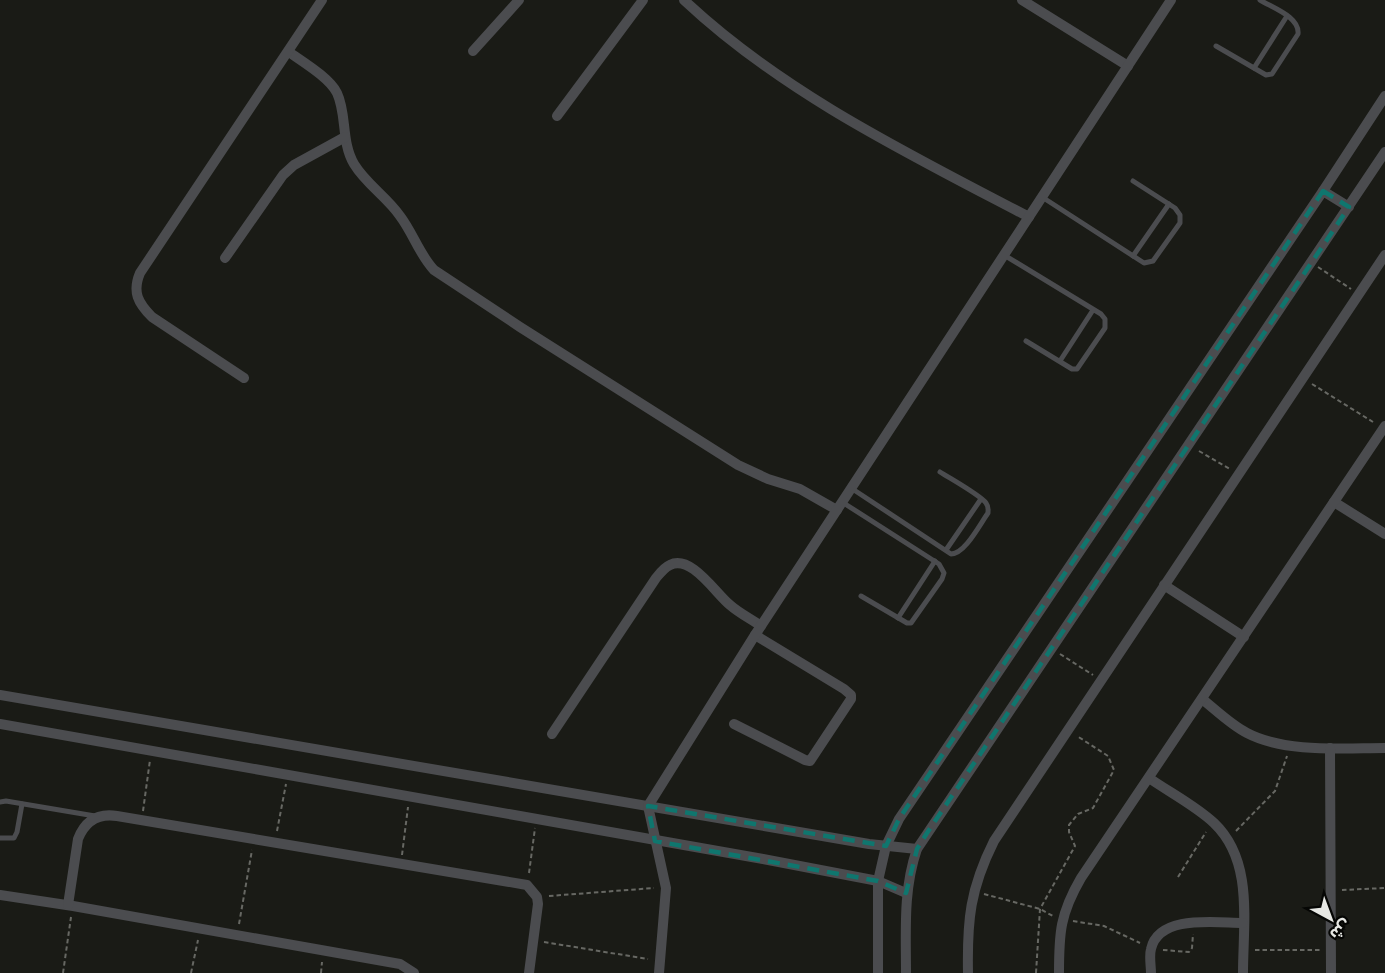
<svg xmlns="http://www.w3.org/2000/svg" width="1385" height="973" font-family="Helvetica,'Noto Sans Arabic',sans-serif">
<rect width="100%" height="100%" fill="#1a1b16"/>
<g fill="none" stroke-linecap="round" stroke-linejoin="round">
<g stroke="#676863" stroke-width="2" stroke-dasharray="4.5 3" stroke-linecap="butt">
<path d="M1318,267L1351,289"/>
<path d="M1312,384L1373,422"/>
<path d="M1199,451L1230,469"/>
<path d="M1060,654L1093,675"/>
<path d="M143,811L150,760"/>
<path d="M277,831L286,784"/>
<path d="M1236,831L1275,791L1287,756"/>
<path d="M402,855L408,807"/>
<path d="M529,873L535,828"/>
<path d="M1178,877L1206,832"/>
<path d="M1342,890L1385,888"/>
<path d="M984,894L1040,909L1053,916"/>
<path d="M549,896L654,888"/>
<path d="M1073,921L1104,926L1140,943"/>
<path d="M239,924L252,850"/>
<path d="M544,942L648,959"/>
<path d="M1163,950L1189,952L1192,948L1193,934"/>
<path d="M1255,950H1322"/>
<path d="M63,973L71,917"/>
<path d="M191,973L198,940"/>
<path d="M321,973L322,962"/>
<path d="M1036,973L1040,909L1075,846L1069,832V825L1078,814L1093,808L1114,770L1108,756L1077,736"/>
</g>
<g stroke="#4b4c4f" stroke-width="5">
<path d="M1216,46L1266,75L1272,74L1298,34C1300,17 1273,8 1260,0"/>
<path d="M1254,68L1287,16"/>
<path d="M1042,197L1144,263L1153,261L1180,223V215L1175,208L1133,181"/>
<path d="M1004,255L1101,314L1105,319V328L1077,369H1072L1026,341"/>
<path d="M1133,256L1169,204"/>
<path d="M1060,361L1093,310"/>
<path d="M851,488L951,554C965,554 980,524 988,513C988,509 989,507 986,503C980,495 951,479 940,472"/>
<path d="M842,502L939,564L944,573L942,579L911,623H907L861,596"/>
<path d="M946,550L981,499"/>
<path d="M898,618L935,561"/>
<path d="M0,802L6,801L95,816"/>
<path d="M0,838H14L17,832L22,804"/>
</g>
<g stroke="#4b4c4f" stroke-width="10">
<path d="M684,0C783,93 909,154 1029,217"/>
<path d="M1022,0L1128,66"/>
<path d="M473,51L519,0"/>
<path d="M289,52C303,62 330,78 337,93C347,114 341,142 354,164C366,184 387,197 400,216C413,233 419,254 434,270L520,327L738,465L768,479L800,489L837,510"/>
<path d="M557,116L643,0"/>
<path d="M1323,191L1349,207"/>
<path d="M225,258L283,175L294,165L345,137"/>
<path d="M244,378L152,317C138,303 132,292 140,273L322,0"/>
<path d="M1334,502L1385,534"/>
<path d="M1164,585L1244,637"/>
<path d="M0,695L869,844L917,849"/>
<path d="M1202,699C1216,710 1231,725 1247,733C1285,753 1343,748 1385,748"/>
<path d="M0,724L763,859L878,881L906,893"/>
<path d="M734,724L805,760L810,761L851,699V695L844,689L755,635"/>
<path d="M552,734L656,578C660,573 665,567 670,565C691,554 716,594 730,605C739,613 751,619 761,626"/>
<path d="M1330,748L1331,973"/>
<path d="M1149,778C1169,792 1196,806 1214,823C1254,861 1243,923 1243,973"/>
<path d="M0,895L73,906L400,964L414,973"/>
<path d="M68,905L78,839C85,821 98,813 117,816L527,885L537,897L538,904L529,973"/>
<path d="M659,973L666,888L648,806L755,635L1171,0"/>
<path d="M878,973V881L886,846L899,819L1323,191L1385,96"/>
<path d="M906,973C906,930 903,890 917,849L1385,152"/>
<path d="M968,973C967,920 970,889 994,841L1385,255"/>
<path d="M1059,973C1059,933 1060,914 1081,878L1385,426"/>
<path d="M1151,973C1151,966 1149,956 1151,949C1159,914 1216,923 1243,923"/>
</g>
</g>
<path fill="none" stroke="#0f766e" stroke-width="4.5" stroke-dasharray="12 8" stroke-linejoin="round" d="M1323,191L1349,207L927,833L917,849L906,893L878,881L655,841L648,806L886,846L899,819Z"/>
<g transform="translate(1331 919) rotate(139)" stroke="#050604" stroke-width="4.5" paint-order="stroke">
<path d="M0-4.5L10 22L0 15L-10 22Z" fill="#e6e7e3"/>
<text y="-9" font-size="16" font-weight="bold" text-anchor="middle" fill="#e6e7e3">ش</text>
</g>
</svg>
